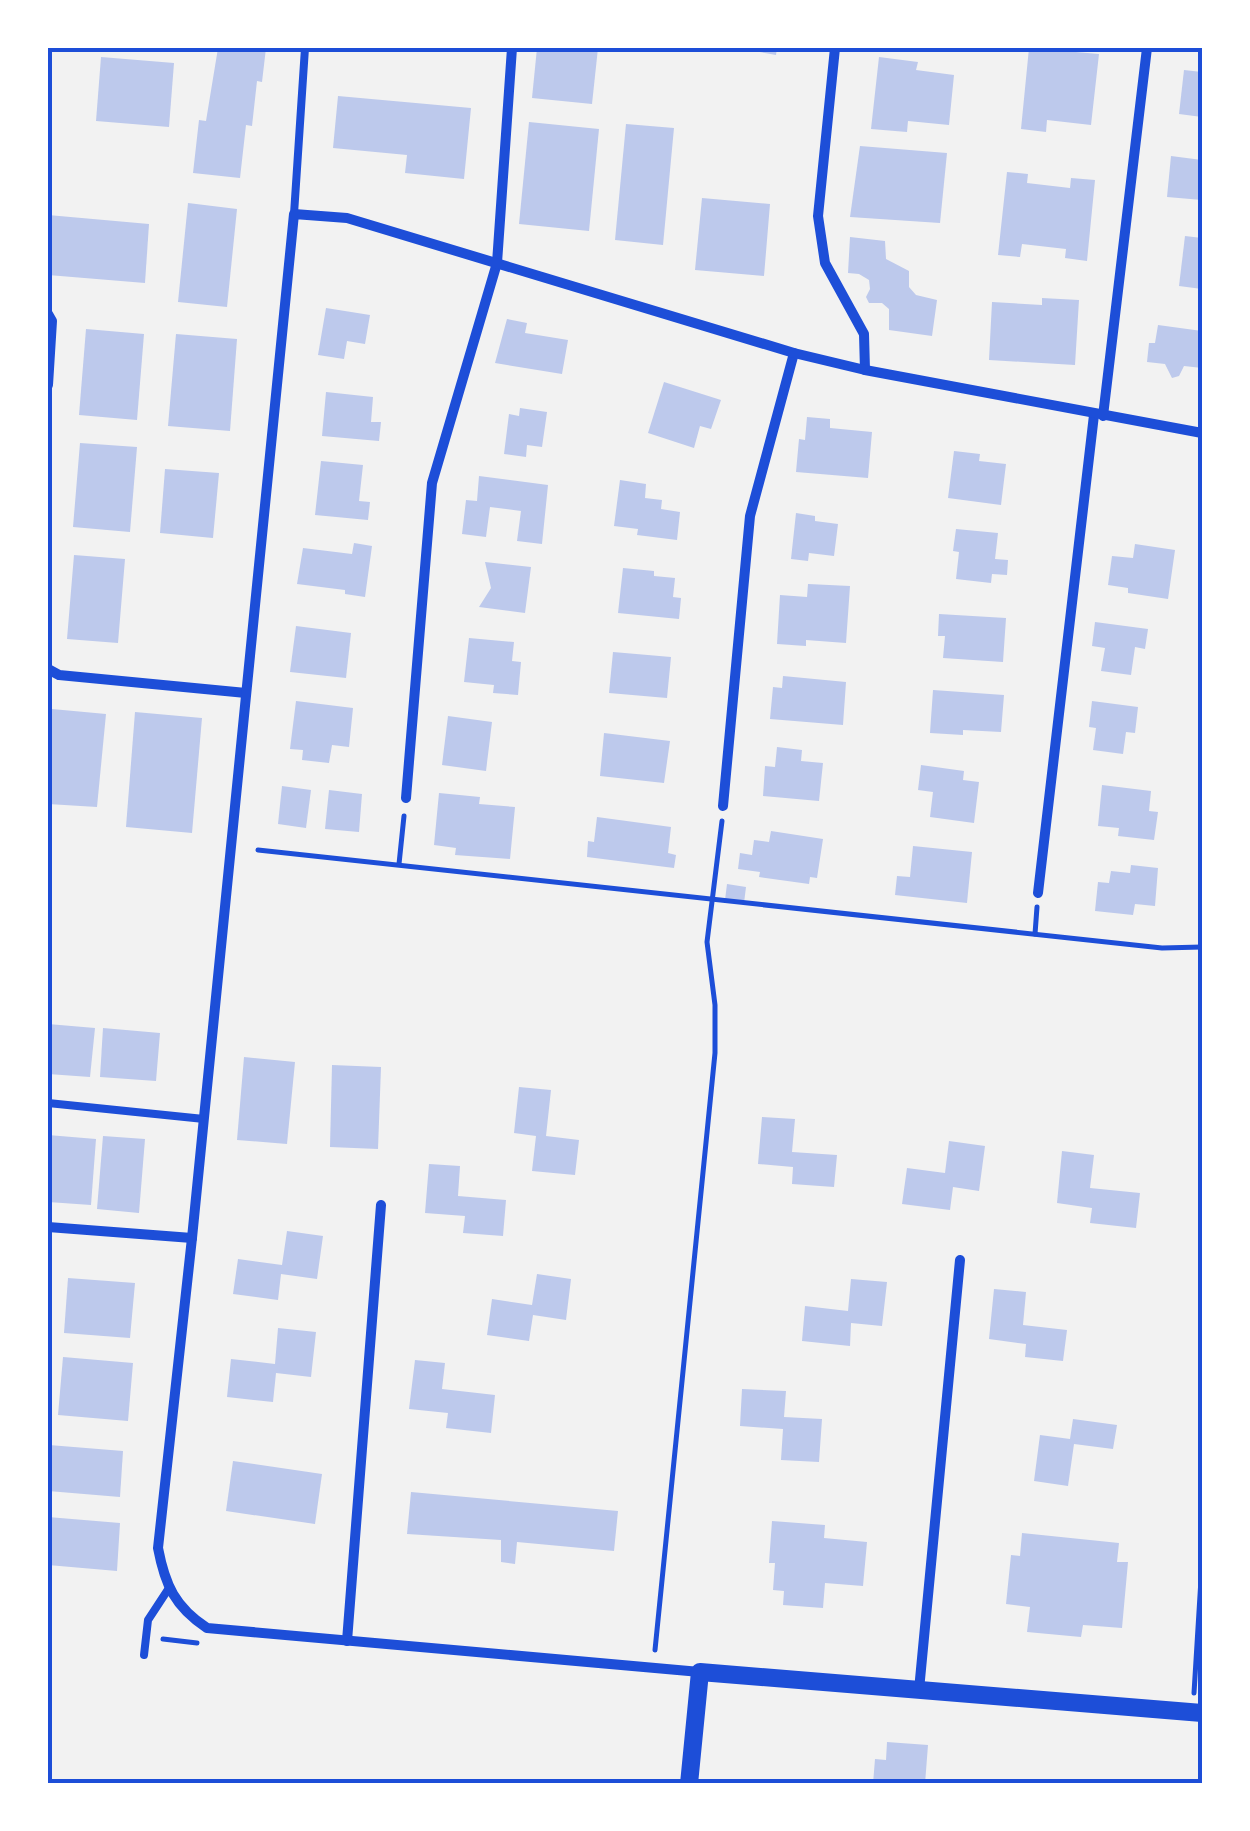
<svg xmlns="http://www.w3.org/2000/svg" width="1250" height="1831" font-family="Helvetica,sans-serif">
<rect width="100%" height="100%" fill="#f2f2f2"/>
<g fill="#bdc9ec">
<path d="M218,48H266L262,82L257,81L252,126L246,125L240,178L193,173L199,120L206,121Z"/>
<path d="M537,48H598L592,104L532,98Z"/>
<path d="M737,48H777L776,55Z"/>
<path d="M1029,48L1099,54L1091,125L1047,120L1046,132L1021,129Z"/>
<path d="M101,57L174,63L169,127L96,121Z"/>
<path d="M879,57L918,62L916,70L954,75L949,125L908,121L907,132L871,129Z"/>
<path d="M1184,70L1202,72V117L1179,114Z"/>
<path d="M338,96L471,108L464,179L405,173L407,155L333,148Z"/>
<path d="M529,122L599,129L589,231L519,224Z"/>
<path d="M626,124L674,128L663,245L615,240Z"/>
<path d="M860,146L947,153L940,223L850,217Z"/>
<path d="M1171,156L1202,160V200L1167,197Z"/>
<path d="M1007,172L1028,174L1027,183L1070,188L1071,178L1095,180L1087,261L1065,258L1066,249L1022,244L1020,257L998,255Z"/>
<path d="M702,198L770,204L764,276L695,270Z"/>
<path d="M188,203L237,209L227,307L178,302Z"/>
<path d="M48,215L149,224L145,283L48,275Z"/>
<path d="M1185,236L1202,238V289L1179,286Z"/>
<path d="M850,237L885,241L886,259L909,271V287L916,295L937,300L932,336L889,330V309L882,303H869L866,297L870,289L869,280L859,274L848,273Z"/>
<path d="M1042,298L1079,300L1075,365L989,360L992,302L1042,305Z"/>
<path d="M326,308L370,315L365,344L347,341L344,359L318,355Z"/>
<path d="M507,319L527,323L525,333L568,340L562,374L495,363Z"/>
<path d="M1158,325L1202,331V368L1184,366L1179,376L1172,378L1165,364L1147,362L1149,343H1155Z"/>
<path d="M86,329L144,334L137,420L79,415Z"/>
<path d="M176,334L237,339L230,431L168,426Z"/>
<path d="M664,382L721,400L711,429L700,426L694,448L648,433Z"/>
<path d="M326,392L373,397L371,422H381L379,441L322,436Z"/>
<path d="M520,408L547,412L542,447L527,445L526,457L504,454L509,414L519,416Z"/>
<path d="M807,417L830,419V428L872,432L868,478L796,472L799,439L805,440Z"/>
<path d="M80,443L137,447L130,532L73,527Z"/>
<path d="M954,451L980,454L979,461L1006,464L1001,505L948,498Z"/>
<path d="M321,461L363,465L359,501L370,502L368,520L315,515Z"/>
<path d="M165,469L219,473L213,538L160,533Z"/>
<path d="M479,476L548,485L542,544L517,541L521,511L490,507L486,537L462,534L466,500L477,501Z"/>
<path d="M620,480L646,484L645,498L662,500L661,509L680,512L677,540L637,535L638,529L614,526Z"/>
<path d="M796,513L815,516V521L838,524L834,556L809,553L808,561L791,559Z"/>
<path d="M956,529L998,533L995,559L1008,560L1007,575L992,574L991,583L956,579L959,552L953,551Z"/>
<path d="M354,543L372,546L365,597L345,594V590L297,584L303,548L352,554Z"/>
<path d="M1135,544L1175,550L1168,599L1128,593V588L1108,585L1112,556L1133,558Z"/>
<path d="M74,555L125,559L118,643L67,639Z"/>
<path d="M485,562L531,567L525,613L479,607L491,588Z"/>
<path d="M623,568L654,571V576L675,578L673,597L681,598L679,619L618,613Z"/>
<path d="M808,584L850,586L846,643L806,640V646L777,644L780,595L807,597Z"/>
<path d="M939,614L1006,618L1003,662L943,658L945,636H938Z"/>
<path d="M1095,622L1148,629L1145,649L1135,647L1131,675L1101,671L1105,648L1092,646Z"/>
<path d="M296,626L351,633L346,678L290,672Z"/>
<path d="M469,638L514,642L512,661L521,662L518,695L493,693L494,685L464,682Z"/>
<path d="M613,652L671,657L667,698L609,693Z"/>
<path d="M783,676L846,682L843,725L770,719L773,687L782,688Z"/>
<path d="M933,690L1004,695L1001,732L963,730V735L930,733Z"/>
<path d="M296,701L353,708L349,747L332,745L329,763L302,760L303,750L290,749Z"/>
<path d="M1092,701L1138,707L1135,733L1126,732L1123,754L1093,750L1096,728L1089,727Z"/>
<path d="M52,709L106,714L97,807L48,804Z"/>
<path d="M135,712L202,718L192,833L126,827Z"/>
<path d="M448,716L492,722L486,771L442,765Z"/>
<path d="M604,733L670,741L664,783L600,776Z"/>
<path d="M777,747L802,750L801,761L823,763L819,801L763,796L765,766L775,767Z"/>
<path d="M921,765L964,771L963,780L979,782L974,823L930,817L933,792L918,790Z"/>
<path d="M1102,785L1151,791L1149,811L1158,812L1154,840L1118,836L1119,828L1098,826Z"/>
<path d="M282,786L311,790L306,828L278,824Z"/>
<path d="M329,790L362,794L359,832L325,829Z"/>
<path d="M439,793L480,797L479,804L515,807L510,859L455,855L456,848L434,845Z"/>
<path d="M597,817L671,827L668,853L676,855L674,868L587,857L588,841L594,842Z"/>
<path d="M771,831L823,839L817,878L810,877L809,884L759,877L760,872L738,869L740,853L752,855L754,840L769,842Z"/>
<path d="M913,846L972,852L967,903L895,895L897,876L910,877Z"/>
<path d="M1131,865L1158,868L1155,906L1135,904L1133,915L1095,911L1098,882L1109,883L1111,871L1130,873Z"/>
<path d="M727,884L746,887L744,903L725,900Z"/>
<path d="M48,1024L95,1028L90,1077L48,1074Z"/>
<path d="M103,1028L160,1033L156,1081L100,1077Z"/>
<path d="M244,1057L295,1062L287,1144L237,1140Z"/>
<path d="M332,1065L381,1067L378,1149L330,1147Z"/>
<path d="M519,1087L551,1090L546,1136L579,1140L575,1175L532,1171L536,1136L514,1133Z"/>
<path d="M762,1117L795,1119L792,1152L837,1155L834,1187L792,1184L793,1167L758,1164Z"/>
<path d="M48,1135L96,1139L91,1205L48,1202Z"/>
<path d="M103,1136L145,1139L139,1213L97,1209Z"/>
<path d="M949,1141L985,1146L979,1191L953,1187L950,1210L902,1204L907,1168L945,1173Z"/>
<path d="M1062,1151L1094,1155L1090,1188L1140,1193L1136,1228L1090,1223L1092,1208L1057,1203Z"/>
<path d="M429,1164L460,1166L458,1196L506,1200L503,1236L463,1233L465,1216L425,1213Z"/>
<path d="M287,1231L323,1236L317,1279L281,1274L278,1300L233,1294L238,1259L282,1265Z"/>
<path d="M537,1274L571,1279L566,1320L533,1315L529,1341L487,1335L492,1299L532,1305Z"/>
<path d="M68,1278L135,1283L130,1338L64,1333Z"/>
<path d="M851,1279L887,1282L882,1326L851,1323L850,1346L802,1341L805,1306L848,1311Z"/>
<path d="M994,1289L1026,1292L1023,1325L1067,1330L1063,1361L1025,1357L1026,1344L989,1339Z"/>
<path d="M278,1328L316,1332L311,1377L276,1373L273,1402L227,1397L231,1359L275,1364Z"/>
<path d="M63,1357L133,1363L128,1421L58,1415Z"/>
<path d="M415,1360L445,1363L442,1389L495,1395L491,1433L446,1428L448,1413L409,1409Z"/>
<path d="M742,1389L786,1391L784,1417L822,1419L819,1462L781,1460L783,1429L740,1426Z"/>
<path d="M1073,1419L1117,1425L1113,1449L1074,1444L1068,1486L1034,1481L1040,1435L1070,1439Z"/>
<path d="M49,1445L123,1451L120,1497L48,1491Z"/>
<path d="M233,1461L322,1474L315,1524L226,1511Z"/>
<path d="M411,1492L618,1511L614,1551L517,1542L515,1564L501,1562V1540L407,1534Z"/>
<path d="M48,1517L120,1523L117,1571L48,1565Z"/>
<path d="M772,1521L825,1525L824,1538L867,1542L863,1586L825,1583L823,1608L783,1605L784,1591L773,1590L775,1563H769Z"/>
<path d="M1022,1533L1119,1543L1117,1562H1128L1122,1628L1083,1625L1081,1637L1027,1632L1030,1607L1006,1604L1011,1555L1020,1556Z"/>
<path d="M887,1742L928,1745L925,1784H873L875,1759L886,1760Z"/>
</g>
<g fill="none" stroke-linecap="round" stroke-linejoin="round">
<g stroke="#1d4ed8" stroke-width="5">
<path d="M258,850L1162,948L1202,947"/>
<path d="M399,864L404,816"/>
<path d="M1035,934L1037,907"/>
<path d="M163,1639L197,1643"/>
<path d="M655,1650L715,1053V1005L707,942L722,821"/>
<path d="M1194,1693L1202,1563"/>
</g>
<g stroke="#1d4ed8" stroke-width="8">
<path d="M294,214L305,48"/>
<path d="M48,1103L204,1119"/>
<path d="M144,1655L148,1620L169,1588"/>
</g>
<g stroke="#1d4ed8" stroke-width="10">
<path d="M835,48L818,216L825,263L864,334L865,370"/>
<path d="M48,314L52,321L48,385"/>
<path d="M1103,416L1147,48"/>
<path d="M48,669L59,675L246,693"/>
<path d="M406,798L432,483L497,263L512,48"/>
<path d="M723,806L750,516L794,353"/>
<path d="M1038,893L1094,415"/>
<path d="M48,1227L192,1238"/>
<path d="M347,1641L381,1205"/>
<path d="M700,1672L207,1628C175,1607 165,1585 158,1548L192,1238L294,214L347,218L794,353L865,370L1202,433"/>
<path d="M919,1690L960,1260"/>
</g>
<path stroke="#1d4ed8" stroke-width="18" d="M689,1784L700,1672L1202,1713"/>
</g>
<rect width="1250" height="1831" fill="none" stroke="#ffffff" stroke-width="100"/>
<rect x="50" y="50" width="1150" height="1731" fill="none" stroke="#1d4ed8" stroke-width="4"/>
</svg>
